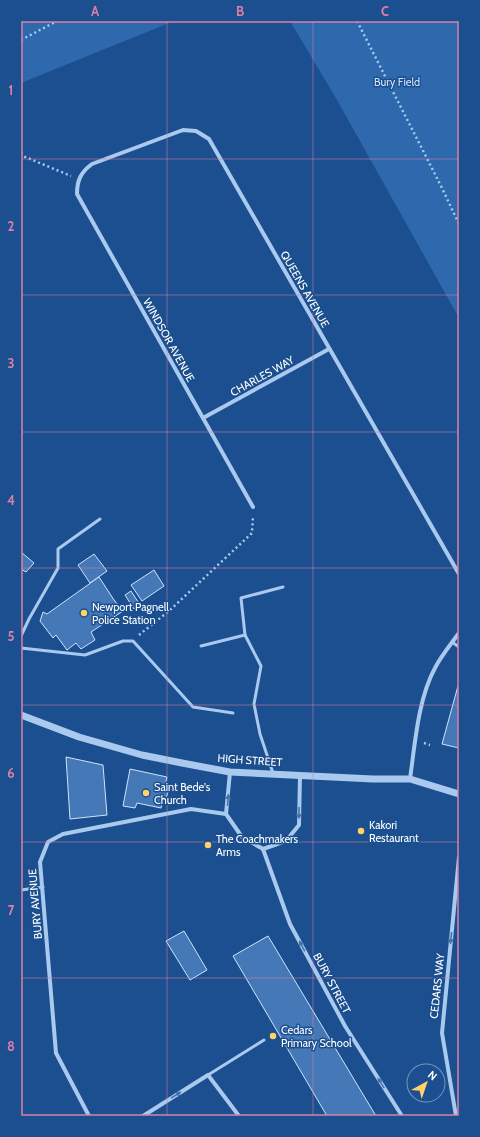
<svg xmlns="http://www.w3.org/2000/svg" width="480" height="1137" font-family="Cabin,sans-serif">
<rect width="100%" height="100%" fill="#1b4f8f"/>
<g fill="#2e69ad">
<path d="M21,21H174L21,83Z"/>
<path d="M290,21H459V318L337,100Z"/>
</g>
<g fill="#4478b7" stroke="#cfe3fa">
<path d="M21,552L34,563L26,572L21,569Z"/>
<path d="M94,554L107,571L90,583L78,565Z"/>
<path d="M154,570L164,586L142,601L131,585Z"/>
<path d="M99,577L114,600L123,611L91,632L95,640L81,649L76,643L67,650L56,635L53,638L40,621L43,612L47,614Z"/>
<path d="M131,591L140,605L134,609L125,595Z"/>
<path d="M458,686H459V748L442,744Z"/>
<path d="M66,757L103,765L107,815L70,819Z"/>
<path d="M130,769L167,777L165,786L169,787L166,800L163,799L161,808L137,803L135,808L123,806Z"/>
<path d="M184,931L207,970L190,980L166,941Z"/>
<path d="M268,936L376,1116H327L233,956Z"/>
</g>
<g fill="none" stroke-linecap="round" stroke-linejoin="round">
<g stroke="#a9c9ee" stroke-width="2.5" stroke-dasharray="2 3" stroke-linecap="butt">
<path d="M357,21L441,186L459,224"/>
<path d="M21,40L57,21"/>
<path d="M21,153L23,156L71,176"/>
<path d="M139,635L169,611L252,533L253,516"/>
<path d="M424,743L430,745"/>
</g>
<g stroke="#a9c9ee" stroke-width="3">
<path d="M21,636L29,619L58,568V549L100,519"/>
<path d="M452,642L459,647"/>
<path d="M201,646L245,635"/>
<path d="M21,648L85,655L123,641H133L193,707L233,713"/>
<path d="M273,773L260,734L254,704L261,666L245,635L241,598L283,587"/>
<path d="M21,890L43,887"/>
<path d="M208,1075L264,1040"/>
</g>
<g stroke="#a9c9ee" stroke-width="4">
<path d="M203,418L329,349"/>
<path d="M253,507L77,194C77,180 81,172 92,164L183,130L196,131L209,139L459,574"/>
<path d="M230,772L226,814L242,837L263,849L290,924L345,1026L402,1116"/>
<path d="M410,779C415,744 418,699 435,668C441,656 451,644 459,633"/>
<path d="M263,849L286,841L299,825L300,775"/>
<path d="M89,1116L56,1053L40,862L48,842L63,834L191,809L226,814"/>
<path d="M143,1116L208,1075L239,1116"/>
<path d="M456,1116L442,1033L459,857"/>
</g>
<path stroke="#a9c9ee" stroke-width="7" d="M21,715L79,737L142,755L182,763L230,772L373,779H410L459,794"/>
</g>
<defs><path id="oneway-solid" d="M-6-.8H1V-3.2L6.5 0L1 3.2V.8H-6Z"/></defs>
<g fill="#4674ac">
<use href="#oneway-solid" transform="translate(228 800) rotate(-85)"/>
<use href="#oneway-solid" transform="translate(299 813) rotate(91)"/>
<use href="#oneway-solid" transform="translate(451 938) rotate(96)"/>
<use href="#oneway-solid" transform="translate(302 946) rotate(-118)"/>
<use href="#oneway-solid" transform="translate(381 1083) rotate(-122)"/>
<use href="#oneway-solid" transform="translate(176 1095) rotate(-32)"/>
</g>
<path fill="none" stroke="#dd80a5" stroke-width="1" stroke-opacity="0.55" d="M167,21V1116M313,21V1116M21,159H459M21,295H459M21,432H459M21,568H459M21,705H459M21,842H459M21,978H459"/>
<g fill="#ffd166" stroke="#1b4f8f" stroke-width="1.5">
<circle cx="84" cy="613" r="4"/>
<circle cx="146" cy="793" r="4"/>
<circle cx="361" cy="831" r="4"/>
<circle cx="208" cy="845" r="4"/>
<circle cx="273" cy="1036" r="4"/>
</g>
<g text-anchor="middle" stroke-width="3" stroke-linejoin="round" paint-order="stroke">
<g font-size="11" fill="#cfe3fa" stroke="#1b4f8f">
<text x="397" y="86">Bury Field</text>
</g>
<g font-size="11" fill="#fff" stroke="#1b4f8f">
<text transform="translate(305 289) rotate(60)" y="4">QUEENS AVENUE</text>
<text transform="translate(169 340) rotate(61)" y="4">WINDSOR AVENUE</text>
<text transform="translate(262 376) rotate(-29)" y="4">CHARLES WAY</text>
<text transform="translate(250 760) rotate(4)" y="4">HIGH STREET</text>
<text transform="translate(35 904) rotate(-95)" y="4">BURY AVENUE</text>
<text transform="translate(332 983) rotate(62)" y="4">BURY STREET</text>
<text transform="translate(437 986) rotate(-84)" y="4">CEDARS WAY</text>
</g>
<g font-size="11" fill="#fff" stroke="#1b4f8f" text-anchor="start">
<text x="92" y="611">Newport Pagnell<tspan x="92" dy="13">Police Station</tspan></text>
<text x="154" y="791">Saint Bede's<tspan x="154" dy="13">Church</tspan></text>
<text x="369" y="829">Kakori<tspan x="369" dy="13">Restaurant</tspan></text>
<text x="216" y="843">The Coachmakers<tspan x="216" dy="13">Arms</tspan></text>
<text x="281" y="1034">Cedars<tspan x="281" dy="13">Primary School</tspan></text>
</g>
</g>
<rect width="480" height="1137" fill="none" stroke="#1b4f8f" stroke-width="44"/>
<g transform="translate(426 1083) rotate(40)"><circle r="19" fill="#1b4f8f" stroke="#7695bc"/>
<path d="M0-3L7 15L0 10L-7 15Z" fill="#ffd166"/>
<text y="-6" font-size="11" font-weight="bold" text-anchor="middle" fill="#ffffff">N</text>
</g>
<rect x="22" y="22" width="436" height="1093" fill="none" stroke="#dd80a5" stroke-width="1.5"/>
<g font-size="13" text-anchor="middle" font-weight="bold" fill="#dd80a5">
<text x="95" y="16">A</text>
<text x="240" y="16">B</text>
<text x="385" y="16">C</text>
<text x="11" y="95">1</text>
<text x="11" y="231">2</text>
<text x="11" y="368">3</text>
<text x="11" y="505">4</text>
<text x="11" y="641">5</text>
<text x="11" y="778">6</text>
<text x="11" y="915">7</text>
<text x="11" y="1051">8</text>
</g>
</svg>
